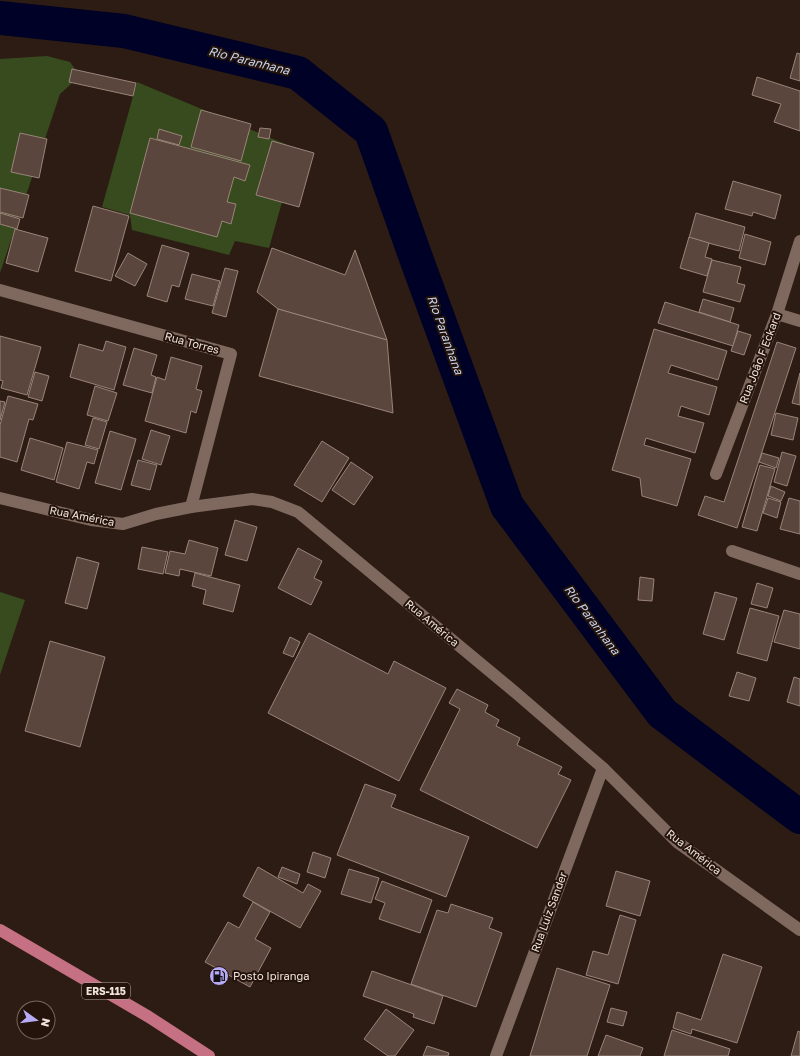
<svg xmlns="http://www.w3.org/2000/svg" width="800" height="1056" font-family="'Golos Text',sans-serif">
<rect width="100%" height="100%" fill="#2d1c13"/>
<g fill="#374b1f">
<path d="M47,56L70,62L80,76L60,94L0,273V59Z"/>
<path d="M137,82L297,149L269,248L235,241L229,255L132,230L130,215L102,207Z"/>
<path d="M0,592L25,600L0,675Z"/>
</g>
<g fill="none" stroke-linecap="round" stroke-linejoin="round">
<path stroke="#000126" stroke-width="34" d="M0,18L124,31L298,73L371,131L416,258L507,506L662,713L800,817"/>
</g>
<g fill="#5a463c" stroke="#9a8479">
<path d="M797,53L800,54V81L790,78Z"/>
<path d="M72,69L136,83L133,96L69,82Z"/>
<path d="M757,77L800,91V131L774,122L781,104L752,95Z"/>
<path d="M201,110L251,124L241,161L191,147Z"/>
<path d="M260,128L271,129L269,139L258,137Z"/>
<path d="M159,129L182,136L179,145L157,139Z"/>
<path d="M20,133L47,139L39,178L11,172Z"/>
<path d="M150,138L250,165L245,181L234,177L227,202L236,204L231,224L222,221L217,237L130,213Z"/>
<path d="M272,141L314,153L299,207L256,195Z"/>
<path d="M733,181L781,195L775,219L753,212L752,216L725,209Z"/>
<path d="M0,188L29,195L23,218L0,212Z"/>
<path d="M93,206L129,216L111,281L75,271Z"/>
<path d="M0,213L20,219L17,229L0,224Z"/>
<path d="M696,213L745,227L739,251L689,238Z"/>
<path d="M15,229L48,238L38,272L6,263Z"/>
<path d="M745,234L771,242L765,265L739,258Z"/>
<path d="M689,237L709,243L705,257L712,259L707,276L680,268Z"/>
<path d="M162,245L189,253L179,287L172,285L167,302L147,296Z"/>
<path d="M272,248L345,275L355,250L387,340L278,309L257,292Z"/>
<path d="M128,253L147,264L135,286L115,276Z"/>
<path d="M712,260L741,267L737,283L745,285L740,302L703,292Z"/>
<path d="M225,268L238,271L226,317L212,313Z"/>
<path d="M192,274L220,281L213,306L185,299Z"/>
<path d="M703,299L734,308L730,322L699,312Z"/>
<path d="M665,302L739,325L733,346L658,323Z"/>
<path d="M278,309L387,340L393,413L259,376Z"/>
<path d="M654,329L727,351L718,380L671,365L668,373L717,387L709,415L681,406L678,416L704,423L695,453L646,438L644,445L691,459L677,506L642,496L640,478L612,470Z"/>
<path d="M738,331L751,335L744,355L731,351Z"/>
<path d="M0,336L41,347L27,395L1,388L3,381L0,380Z"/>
<path d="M106,341L126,347L114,390L70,377L79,344L103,351Z"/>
<path d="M777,342L796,348L737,528L698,515L705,496L724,502Z"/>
<path d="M134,348L157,355L151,375L156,377L152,393L123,385Z"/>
<path d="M171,357L202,366L196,389L202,391L196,413L191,411L186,433L145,421L157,377L165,380Z"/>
<path d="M35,372L49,376L42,401L28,397Z"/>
<path d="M800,373V405L792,403Z"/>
<path d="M95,386L117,393L108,421L87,415Z"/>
<path d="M8,396L38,404L33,420L29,419L17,462L0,457V425Z"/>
<path d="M0,401L5,402L0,420Z"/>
<path d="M776,413L798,418L793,440L771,435Z"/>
<path d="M93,418L107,422L99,449L85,445Z"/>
<path d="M151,430L170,436L161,465L142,459Z"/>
<path d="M110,431L136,439L121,490L95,483Z"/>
<path d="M30,438L63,448L54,480L21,470Z"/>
<path d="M322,441L349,458L322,502L294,485Z"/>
<path d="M67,442L98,450L94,464L87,462L79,489L56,482Z"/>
<path d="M782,452L796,456L787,486L774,482Z"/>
<path d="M762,453L779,458L776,468L759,462Z"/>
<path d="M138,460L157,465L150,490L131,485Z"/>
<path d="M351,462L373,477L354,505L332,490Z"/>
<path d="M760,465L775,469L757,531L742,527Z"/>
<path d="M771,486L785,492L781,501L768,496Z"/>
<path d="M768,498L781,502L777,518L763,513Z"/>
<path d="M789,498L800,501V534L780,529Z"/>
<path d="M235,520L257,527L247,561L225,555Z"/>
<path d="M189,540L218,548L211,576L180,569L179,576L165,573L170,551L185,554Z"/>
<path d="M142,547L168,552L163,574L138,569Z"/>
<path d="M298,548L322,561L314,578L322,582L311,605L278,588Z"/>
<path d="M77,557L99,563L87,609L65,603Z"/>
<path d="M195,573L240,585L233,612L203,604L206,590L192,586Z"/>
<path d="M640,577L654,579L652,601L638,600Z"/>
<path d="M757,583L773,588L767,608L751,604Z"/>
<path d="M715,592L737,598L724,640L703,634Z"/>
<path d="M750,608L779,616L767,661L737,653Z"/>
<path d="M784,610L800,614V649L774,642Z"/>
<path d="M309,633L388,674L394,661L446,688L399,781L268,713Z"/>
<path d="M290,637L300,642L293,657L283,653Z"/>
<path d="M50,641L105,657L80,747L25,731Z"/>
<path d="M737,672L756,678L749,701L729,696Z"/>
<path d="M794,677L800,679V706L787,702Z"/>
<path d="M457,689L488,705L485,712L499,720L496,726L520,738L517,745L562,767L558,774L571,780L537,848L420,790L460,709L449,703Z"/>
<path d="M365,784L396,795L391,807L469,837L446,897L337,855Z"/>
<path d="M313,852L331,858L325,878L307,872Z"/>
<path d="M258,867L303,893L308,884L321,891L300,928L243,896Z"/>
<path d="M282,867L300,874L297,884L278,877Z"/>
<path d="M349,869L379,878L371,903L341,894Z"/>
<path d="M616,871L650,881L640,916L606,906Z"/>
<path d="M382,881L432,900L420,933L379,919L385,903L375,899Z"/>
<path d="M253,902L270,912L255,939L271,948L250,987L205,962L228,922L239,928Z"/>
<path d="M451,904L493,918L489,928L502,933L476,1007L411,984L437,910L448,913Z"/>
<path d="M620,915L636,920L618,984L586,975L593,951L608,955Z"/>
<path d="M723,954L762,967L737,1043L692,1029L691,1034L673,1028L677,1012L701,1020Z"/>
<path d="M557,968L610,985L587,1056H530Z"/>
<path d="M372,971L443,996L434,1024L413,1017L414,1014L363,996Z"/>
<path d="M611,1008L627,1012L623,1026L607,1022Z"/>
<path d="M386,1009L414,1030L395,1056H388L364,1039Z"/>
<path d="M672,1030L730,1049L728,1056H664Z"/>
<path d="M798,1031L800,1032V1056H791Z"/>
<path d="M606,1035L643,1048L640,1056H598Z"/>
<path d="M427,1046L449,1053L448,1056H423Z"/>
</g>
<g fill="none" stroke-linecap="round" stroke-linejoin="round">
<g stroke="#7f695f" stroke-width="12">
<path d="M0,290L231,354L191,507"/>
<path d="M777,314L800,321"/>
<path d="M716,474L777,314L800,241"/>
<path d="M0,498L91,520L123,524L156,514L191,507L252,499L272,502L298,512L516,693L603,768L677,842L800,930"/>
<path d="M732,551L800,574"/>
<path d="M496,1056L603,768"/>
</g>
<path stroke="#c57083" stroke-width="12" d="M0,930L149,1017L209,1056"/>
</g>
<defs>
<g id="fuel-disc" transform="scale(1)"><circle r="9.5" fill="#b7abf7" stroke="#23130a"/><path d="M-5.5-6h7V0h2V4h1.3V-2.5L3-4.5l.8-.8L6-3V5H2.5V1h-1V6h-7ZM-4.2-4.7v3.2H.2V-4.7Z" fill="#111"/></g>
</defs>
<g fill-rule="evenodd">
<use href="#fuel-disc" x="219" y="976"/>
</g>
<g text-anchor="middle" stroke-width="4" stroke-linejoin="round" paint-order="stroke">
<rect fill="#23130a" stroke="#b2a59e" stroke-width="1" x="82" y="983" width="48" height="16" rx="3"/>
<g font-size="10" font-weight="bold" fill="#f0e3dd">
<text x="106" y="995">ERS-115</text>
</g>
<g font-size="11" fill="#f0e3dd" stroke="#23130a">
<text transform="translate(192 343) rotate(15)" y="4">Rua Torres</text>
<text transform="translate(760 358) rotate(-69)" y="4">Rua João F Eckard</text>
<text transform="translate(82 516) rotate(11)" y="4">Rua América</text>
<text transform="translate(432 623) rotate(40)" y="4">Rua América</text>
<text transform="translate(694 852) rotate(38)" y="4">Rua América</text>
<text transform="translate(549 912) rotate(-70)" y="4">Rua Luiz Sander</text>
</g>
<g font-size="11" fill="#f0e3dd" stroke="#23130a" text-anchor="start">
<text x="233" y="980">Posto Ipiranga</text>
</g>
<g font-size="12" font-style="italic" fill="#c6d5f2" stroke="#23130a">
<text transform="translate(249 61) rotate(14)" y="4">Rio Paranhana</text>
<text transform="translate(445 335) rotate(70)" y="4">Rio Paranhana</text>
<text transform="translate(592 620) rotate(53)" y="4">Rio Paranhana</text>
</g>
</g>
<g transform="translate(36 1020) rotate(104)"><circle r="19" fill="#23130a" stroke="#75665e"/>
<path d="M0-3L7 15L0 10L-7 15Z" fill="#b7abf7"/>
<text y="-6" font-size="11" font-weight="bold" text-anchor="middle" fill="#f0e3dd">N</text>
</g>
</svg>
